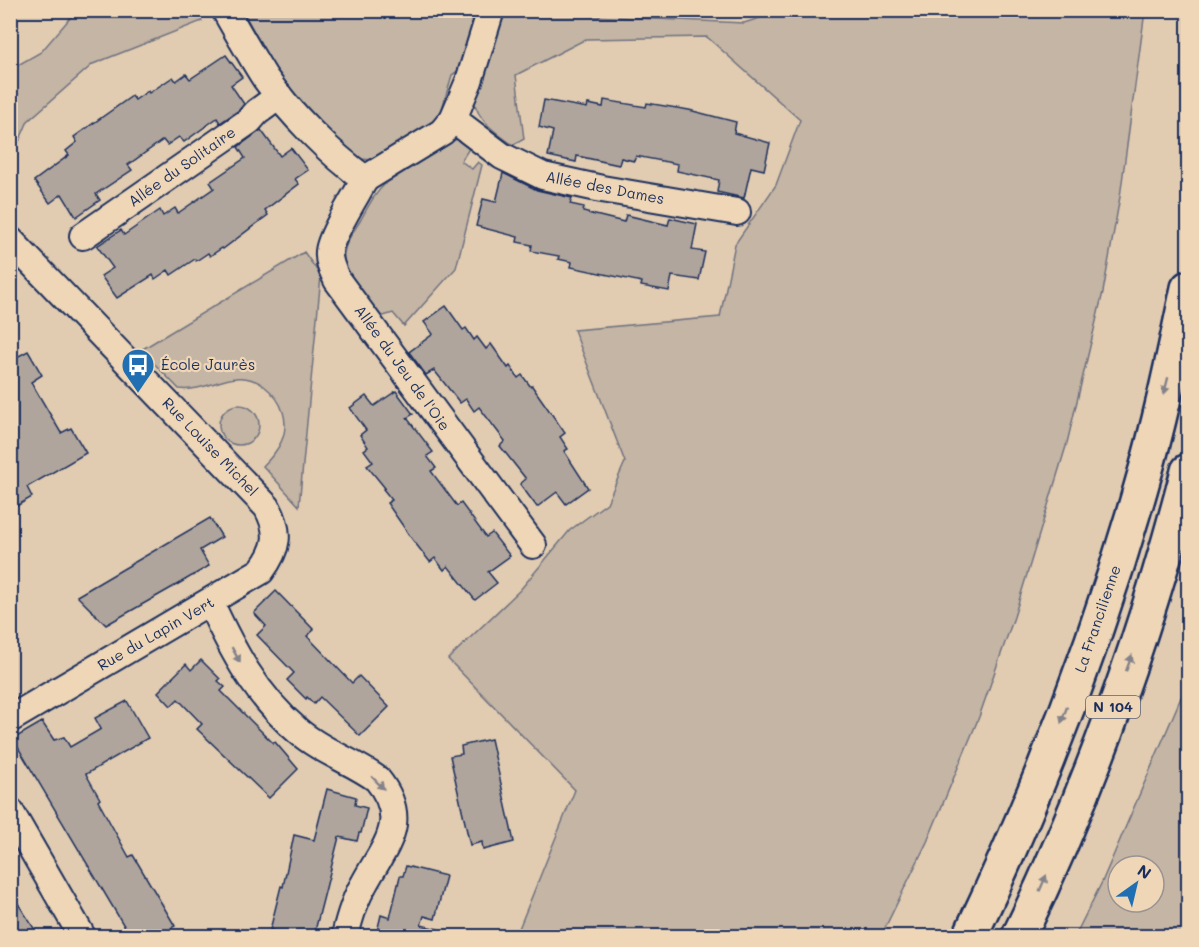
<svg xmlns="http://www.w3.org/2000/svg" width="1199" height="947" font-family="Mali,sans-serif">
<rect width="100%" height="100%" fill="#e1ccb1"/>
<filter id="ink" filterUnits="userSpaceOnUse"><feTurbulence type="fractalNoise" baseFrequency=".0167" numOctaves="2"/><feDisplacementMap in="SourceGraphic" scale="12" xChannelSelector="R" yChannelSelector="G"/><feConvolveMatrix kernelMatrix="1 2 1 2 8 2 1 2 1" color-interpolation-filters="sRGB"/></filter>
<g filter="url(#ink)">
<g fill="#c4b5a4" stroke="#707281" stroke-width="1.5" fill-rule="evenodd">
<path d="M77,10L195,11L202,21L93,64L28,121L11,160V69L41,52Z"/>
<path d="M785,10L1145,11L1120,197L1103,292L1067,443L1014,617L979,717L927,842L881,936H516L575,790L448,659L520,590L570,530L607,503L625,462L574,330L720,317L735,244L776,185L800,120L707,37L586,39L516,75L524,139L513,145C497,134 477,120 474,100L502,11H592L591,16L744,23Z"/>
<path d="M243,11H483C477,28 469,66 452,75L439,119L372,160L362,159L345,148L293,96L276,72Z"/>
<path d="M458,138L470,147L461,161L472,169L478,162L482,165L456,268L404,326L393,313L380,317C370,303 341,272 344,254C345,242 354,231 360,221C368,207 374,194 386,183Z"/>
<path d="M304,252L321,276L299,506L263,466C278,451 290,434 283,412C280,402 273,393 264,386C234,364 211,393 179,389L141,350Z"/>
<circle cx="239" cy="425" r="20"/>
<path d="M1188,681V936H1075L1102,882ZM1118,866H1154V902H1118Z"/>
</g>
<g fill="#b0a59c" stroke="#1b2f5e" stroke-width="1.5">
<path d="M226,55L242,77L231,85L244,104L239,110L220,123L217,118L184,142L179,137L167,145L163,140L128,165L132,170L96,194L100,200L76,217L62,194L50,203L34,181L69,155L66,151L77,142L74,137L132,96L135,100L148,91L149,93L173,77L176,81L186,74L190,79Z"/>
<path d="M544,100L587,108L588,104L603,107L604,100L646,107L647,103L689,110L736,122L734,133L770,143L764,170L751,167L744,198L717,192L719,180L677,171L678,164L636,156L634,161L621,158L619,165L577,156L576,162L548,156L553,131L539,127Z"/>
<path d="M261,130L280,156L291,148L308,170L295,179L299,184L265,210L268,215L223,249L222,248L210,256L208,253L196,261L195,259L171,275L168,270L155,279L153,275L117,298L101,276L113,268L97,246L121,230L124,235L160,210L163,216L175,208L178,213L214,188L210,182L245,158L238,147Z"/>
<path d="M503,173L537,190L572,198L570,204L584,207L583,212L624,222L626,215L668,225L670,218L697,224L692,250L705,252L699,280L672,276L669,291L641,286L642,282L571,267L572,262L558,259L559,256L531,251L532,245L517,242L518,237L476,226L483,199L496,202Z"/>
<path d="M446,306L463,330L466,328L474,340L477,337L486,349L491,344L508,368L510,366L518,378L522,375L531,387L532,386L565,433L560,437L568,449L564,451L588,488L566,504L557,492L537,507L520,484L526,479L500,446L505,441L479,407L474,411L466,399L460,403L434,370L426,375L409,352L433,334L424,322Z"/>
<path d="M10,346L17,357L28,351L42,375L31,382L61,433L71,428L86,453L27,487L32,497L10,510Z"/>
<path d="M396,391L413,414L407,418L433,452L427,456L436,468L431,471L457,506L461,503L486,537L492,533L510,556L488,572L497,583L475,600L448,566L444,570L435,558L430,562L412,539L387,503L392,500L383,489L385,488L367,466L373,462L364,450L368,447L360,435L366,430L350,408L366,396L374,406Z"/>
<path d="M210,518L222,537L200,550L209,566L173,587L106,625L77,596Z"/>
<path d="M276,591L314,630L307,636L352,683L359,676L389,707L360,736L320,697L314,704L307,697L306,699L287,680L294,673L257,635L266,626L254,613Z"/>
<path d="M201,660L220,679L218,681L225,687L221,691L273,743L275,742L298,769L269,798L197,729L202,724L178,699L171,706L158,692L186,664L191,670Z"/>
<path d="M127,701L148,738L86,774L100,799L98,801L129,857L133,855L175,926L171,928L176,936H130L13,739L42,722L54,740L64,737L70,747L101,729L95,718Z"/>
<path d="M491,739L514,842L483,850L482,842L470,845L450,756L462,754L461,746Z"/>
<path d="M327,789L356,797L355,805L367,808L361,833H359L357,841L339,837L315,931H313L312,936H299L270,930L281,886L283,887L294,835L314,840Z"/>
<path d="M406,866L446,876L435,919L424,916L421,925L438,929L437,936H376L381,915L390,918L400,876H403Z"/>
<path d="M10,891L39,936H10Z"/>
</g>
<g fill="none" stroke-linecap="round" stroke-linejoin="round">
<g stroke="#1b2f5e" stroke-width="30">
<g id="minor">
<path d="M225,10C238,33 251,56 265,78C290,113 330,154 365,179L442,132L453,119L469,81L491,10"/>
<path d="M453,119L502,156L543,176L602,189L737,212"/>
<path d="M365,179C357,194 329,238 329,252C328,262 333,271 337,280L533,545"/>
<path d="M83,236L249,121L257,112L279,96"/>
<path d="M10,240L267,507C281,533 278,548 261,571L10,719"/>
<path d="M210,602C232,650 256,696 298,731C321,751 352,761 377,779C411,821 385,845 364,884C355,899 349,919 345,936"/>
<path d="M10,811L82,936"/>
</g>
</g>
<g stroke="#1b2f5e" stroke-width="38">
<g id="trunk">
<path d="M970,936C1039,791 1097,641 1141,487C1160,422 1174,354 1188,288"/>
<path d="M1019,936C1090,789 1147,629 1188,471"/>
</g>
</g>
<use href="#minor" stroke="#eed6b6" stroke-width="26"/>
<use href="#trunk" stroke="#eed6b6" stroke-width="33"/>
</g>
<defs><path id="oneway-solid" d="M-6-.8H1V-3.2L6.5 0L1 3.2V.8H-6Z" transform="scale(1.5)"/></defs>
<g fill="#84828a">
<use href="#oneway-solid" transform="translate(1166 386) rotate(104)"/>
<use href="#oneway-solid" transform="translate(236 655) rotate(61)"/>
<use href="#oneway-solid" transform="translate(1129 663) rotate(-70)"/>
<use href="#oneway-solid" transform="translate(1064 715) rotate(110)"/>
<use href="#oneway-solid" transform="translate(378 783) rotate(46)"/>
<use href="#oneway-solid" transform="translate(1043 883) rotate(-67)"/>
</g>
</g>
<defs>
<g id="bus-pin" transform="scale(1.725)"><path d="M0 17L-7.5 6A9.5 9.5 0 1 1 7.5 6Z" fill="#1f6fb2" stroke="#eed6b6"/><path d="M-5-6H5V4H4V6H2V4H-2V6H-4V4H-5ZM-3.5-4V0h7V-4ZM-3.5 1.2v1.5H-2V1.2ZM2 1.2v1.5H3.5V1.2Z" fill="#fff"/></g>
</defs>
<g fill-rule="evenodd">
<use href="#bus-pin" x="138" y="365"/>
</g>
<g text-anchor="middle" stroke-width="4.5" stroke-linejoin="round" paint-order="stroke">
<rect fill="#eed6b6" stroke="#5a6178" stroke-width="1.5" x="1086" y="696" width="54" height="22" rx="4.5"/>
<g font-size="14" font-weight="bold" fill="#1b2f5e">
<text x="1113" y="712">N 104</text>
</g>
<g font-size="15" fill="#1b2f5e" stroke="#eed6b6">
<text transform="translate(182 167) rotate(-35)" y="5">Allée du Solitaire</text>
<text transform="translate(605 188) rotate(11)" y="5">Allée des Dames</text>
<text transform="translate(402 368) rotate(54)" y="5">Allée du Jeu de l'Oie</text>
<text transform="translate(210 447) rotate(46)" y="5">Rue Louise Michel</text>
<text transform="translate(1098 619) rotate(-71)" y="5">La Francilienne</text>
<text transform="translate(156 634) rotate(-30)" y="5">Rue du Lapin Vert</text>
</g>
<g font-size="15" fill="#1b2f5e" stroke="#eed6b6" text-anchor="start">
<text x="161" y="370">École Jaurès</text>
</g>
</g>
<rect width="1199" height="947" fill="none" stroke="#eed6b6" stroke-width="36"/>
<rect x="18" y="18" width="1163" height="911" fill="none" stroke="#1b2f5e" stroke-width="2" filter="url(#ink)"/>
<g transform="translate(1136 884) rotate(34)"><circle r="28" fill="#eed6b6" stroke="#9a9393" stroke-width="1.5"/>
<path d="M0-4.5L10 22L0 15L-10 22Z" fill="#1f6fb2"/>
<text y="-9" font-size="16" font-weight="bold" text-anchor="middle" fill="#1b2f5e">N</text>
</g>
</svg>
